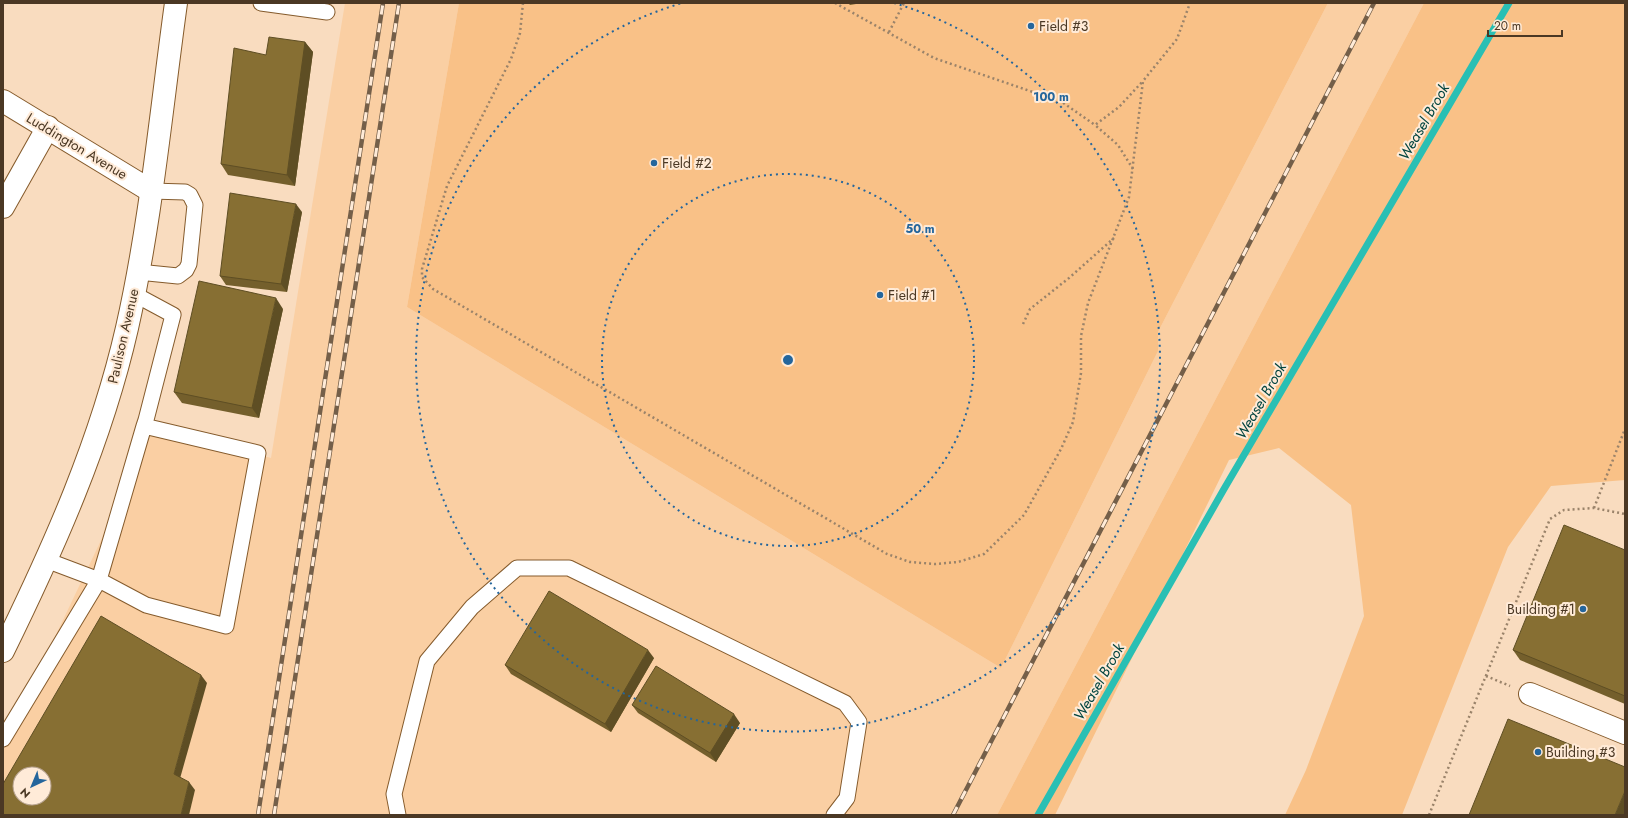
<svg xmlns="http://www.w3.org/2000/svg" width="1628" height="818" font-family="Jost,sans-serif">
<rect width="100%" height="100%" fill="#f9dcbf"/>
<path fill="#facfa3" fill-rule="evenodd" d="M345,3H459L407,307L1001,668L1158,351V332L1328,3H1424L997,815H3V735L52,643L104,534L144,424L271,458ZM20,774H44V798H20Z"/>
<g fill="#f9c187">
<path d="M459,3H1328L1158,332V351L1001,668L407,307Z"/>
<path d="M1424,3H1625V480L1551,486L1508,547L1402,815H1285L1306,770L1364,616L1351,505L1279,448L1229,460L1055,815H997Z"/>
</g>
<g fill="none" stroke-linecap="round" stroke-linejoin="round">
<path stroke="#29bfb4" stroke-width="7" d="M1038,815L1224,489L1509,3"/>
<g stroke="#855b2c" stroke-width="17">
<g id="service">
<path d="M261,3L327,12"/>
<path d="M138,272L178,276L186,270L189,264L195,205L190,195L185,192L151,191"/>
<path d="M134,294L173,315L146,420L144,426L99,580L146,605L226,626L258,453L144,426"/>
<path d="M3,739L99,580L46,560"/>
<path d="M398,815L394,794L427,661L472,607L517,568H569L845,703L859,722L847,798L834,815"/>
</g>
</g>
<g stroke="#855b2c" stroke-width="24">
<g id="minor">
<path d="M3,101L151,191"/>
<path d="M3,207L48,127"/>
<path d="M1530,694L1625,733"/>
</g>
</g>
<g stroke="#855b2c" stroke-width="24">
<path id="primary" d="M3,651C54,547 101,442 127,328C151,222 161,111 176,3"/>
</g>
<g stroke="#9a836a" stroke-width="2.5" stroke-dasharray="2 3" stroke-linecap="butt">
<path d="M523,3L520,33L511,59L447,186L422,269V277L433,289L887,554L910,562L935,564L958,562L984,554L1024,515L1061,449L1073,422L1081,373V336L1088,303L1129,197L1143,81L1177,39L1190,3"/>
<path d="M835,3L934,58L1062,102L1095,125"/>
<path d="M889,32L904,3"/>
<path d="M1133,169L1118,145L1095,125L1119,107L1143,81"/>
<path d="M1023,324L1030,309L1069,278L1114,238"/>
<path d="M1594,508L1625,429"/>
<path d="M1486,676L1510,686"/>
<path d="M1429,815L1550,519L1564,510L1594,508L1625,514"/>
</g>
<use href="#service" stroke="#fff" stroke-width="15"/>
<use href="#minor" stroke="#fff" stroke-width="22"/>
<use href="#primary" stroke="#fff" stroke-width="22"/>
<g stroke="#745f49" stroke-width="4.5">
<g id="rail">
<path d="M258,815L383,3"/>
<path d="M274,815L399,3"/>
<path d="M953,815L1374,3"/>
</g>
</g>
<use href="#rail" stroke="#ffebd8" stroke-width="3" stroke-dasharray="9" stroke-linecap="butt"/>
</g>
<g fill="#745f2c">
<path d="M848,3H862L850,5Z"/>
<path d="M305,42L313,52L295,186L228,175L221,164L266,55Z"/>
<path d="M302,212L287,292L226,285L220,276Z"/>
<path d="M283,309L259,418L182,403L174,392Z"/>
<path d="M1625,550V704L1520,660L1513,650Z"/>
<path d="M654,658L611,732L511,674L505,665Z"/>
<path d="M632,705L740,723L716,762L638,713Z"/>
</g>
<g fill="#5e4e24">
<path d="M305,42L313,52L295,186L287,175Z"/>
<path d="M296,204L302,212L287,292L281,284Z"/>
<path d="M276,298L283,309L259,418L252,408Z"/>
<path d="M648,650L654,658L611,732L605,724Z"/>
<path d="M201,675L207,683L179,782L174,774Z"/>
<path d="M734,714L740,723L716,762L710,753Z"/>
<path d="M189,782L195,790L189,815H181Z"/>
<path d="M1625,791V815H1615Z"/>
</g>
<g fill="#876f33" stroke="#5e4e24" fill-rule="evenodd">
<path d="M269,37L305,42L287,175L221,164L234,48L266,55Z"/>
<path d="M230,193L296,204L281,284L220,276Z"/>
<path d="M199,281L276,298L252,408L174,392Z"/>
<path d="M1564,525L1625,550V696L1513,650Z"/>
<path d="M549,591L648,650L605,724L505,665Z"/>
<path d="M101,616L201,675L174,774L189,782L181,815H3V784ZM20,774H44V798H20Z"/>
<path d="M656,666L734,714L710,753L632,705Z"/>
<path d="M1508,719L1625,767V791L1615,815H1469Z"/>
</g>
<g fill="none" stroke="#25669c" stroke-width="2" stroke-dasharray="2 4">
<circle cx="788" cy="360" r="186"/>
<path d="M894 3A372 372 0 1 1 682 3"/>
</g>
<g fill="#25669c" stroke="#ffebd8" stroke-width="1.5">
<circle cx="1031" cy="26" r="4"/>
<circle cx="654" cy="163" r="4"/>
<circle cx="880" cy="295" r="4"/>
<circle cx="1583" cy="609" r="4"/>
<circle cx="1538" cy="752" r="4"/>
</g>
<g text-anchor="middle" stroke-width="4" stroke-linejoin="round" paint-order="stroke">
<g font-size="14" fill="#4b3824" stroke="#ffebd8" text-anchor="start">
<text x="1039" y="31">Field #3</text>
<text x="662" y="168">Field #2</text>
<text x="888" y="300">Field #1</text>
<text x="1575" y="614" text-anchor="end">Building #1</text>
<text x="1546" y="757">Building #3</text>
</g>
<g font-size="14" fill="#4b3824" stroke="#ffebd8">
<text transform="translate(77 146) rotate(31)" y="5">Luddington Avenue</text>
<text transform="translate(123 336) rotate(-77)" y="5">Paulison Avenue</text>
</g>
<g font-size="15" font-style="italic" fill="#02443f" stroke="#ffebd8">
<text transform="translate(1424 122) rotate(-60)" y="5">Weasel Brook</text>
<text transform="translate(1261 401) rotate(-60)" y="5">Weasel Brook</text>
<text transform="translate(1099 682) rotate(-60)" y="5">Weasel Brook</text>
</g>
</g>
<circle cx="788" cy="360" r="6" fill="#25669c" stroke="#ffebd8" stroke-width="2"/>
<g font-size="12" text-anchor="middle" font-weight="bold" fill="#25669c" stroke="#ffebd8" stroke-width="4" stroke-linejoin="round" paint-order="stroke">
<text x="1051" y="101">100 m</text>
<text x="920" y="233">50 m</text>
</g>
<rect width="1628" height="818" fill="none" stroke="#4b3824" stroke-width="8"/>
<g transform="translate(32 786) rotate(224)"><circle r="19" fill="#ffebd8" stroke="#b7a390"/>
<path d="M0-3L7 15L0 10L-7 15Z" fill="#25669c"/>
<text y="-6" font-size="11" font-weight="bold" text-anchor="middle" fill="#4b3824">N</text>
</g>
<path d="M1488 30v6h74v-6" fill="none" stroke="#4b3824" stroke-width="2"/>
<text x="1494" y="30" font-size="12" fill="#4b3824" stroke="#ffebd8" stroke-width="3" paint-order="stroke">20 m</text>
</svg>
